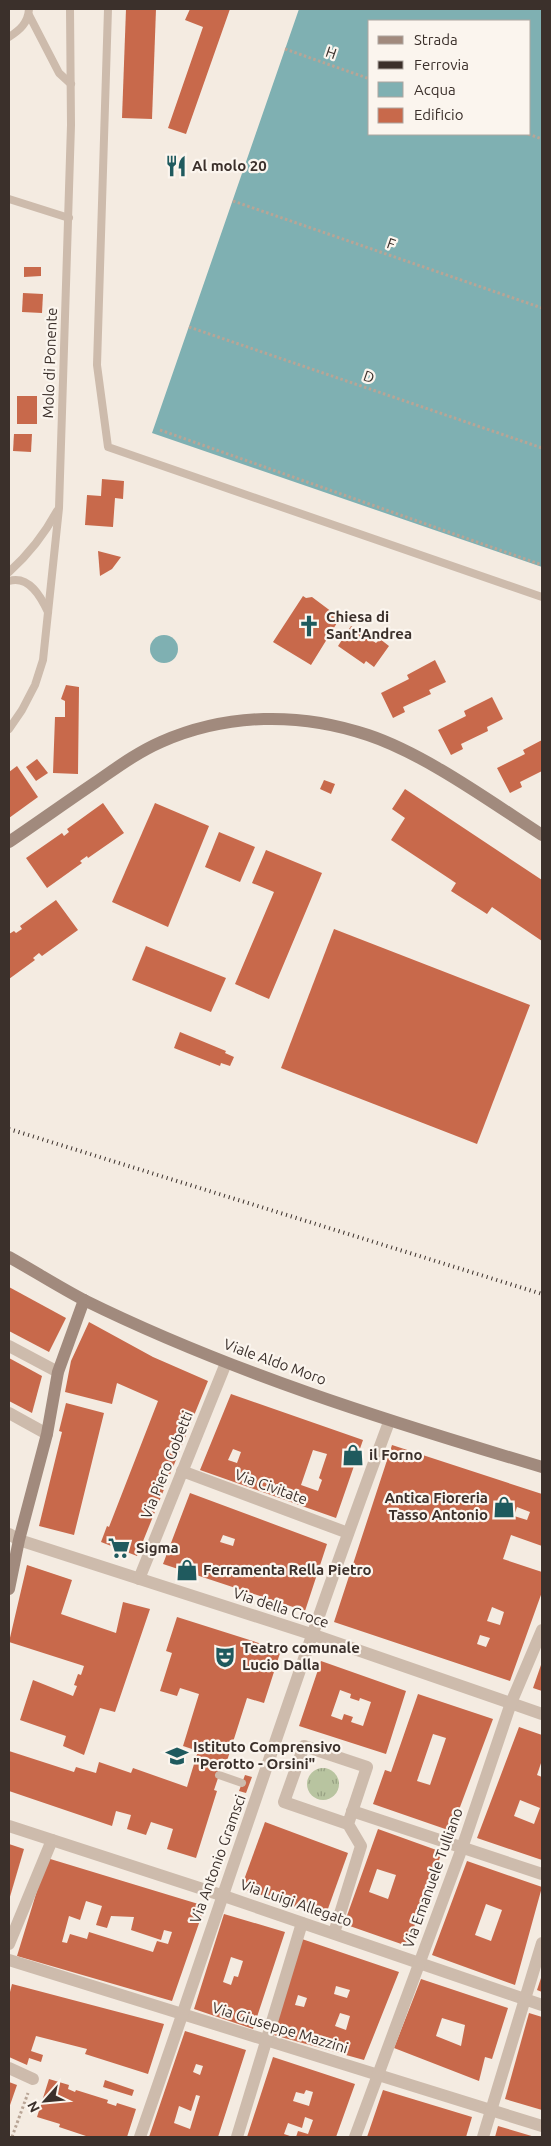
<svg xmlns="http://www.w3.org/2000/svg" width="551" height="2146" font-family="Ubuntu,sans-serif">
<defs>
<pattern id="grass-tufts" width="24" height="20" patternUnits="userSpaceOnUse" patternTransform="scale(1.25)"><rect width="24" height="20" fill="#b8c4a0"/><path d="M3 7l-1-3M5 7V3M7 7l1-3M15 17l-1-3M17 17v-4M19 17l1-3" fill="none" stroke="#97a083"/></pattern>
</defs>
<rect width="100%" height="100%" fill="#f4ebe1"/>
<circle fill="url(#grass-tufts)" cx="323" cy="1784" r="16"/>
<g fill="#7fb0b2" fill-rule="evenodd">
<path d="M299,9H542V567L152,433ZM370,21H530V134H370Z"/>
<circle cx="164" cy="649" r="14"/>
</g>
<g fill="#c8694b" fill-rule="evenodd">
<path d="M126,9H156L152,119L122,118Z"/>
<path d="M190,9H230L186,134L168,128L203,27L185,20Z"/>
<path d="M24,267H41V276L24,277Z"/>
<path d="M23,293L43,294L42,313L22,312Z"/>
<rect x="17" y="396" width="20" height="28"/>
<path d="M14,434H32L31,452L13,451Z"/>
<path d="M102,479L124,481L123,499L115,498L113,527L85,525L87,495L101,496Z"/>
<path d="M98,551L121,557L112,569L100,576Z"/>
<path d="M303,596L306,598L312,597L340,618L311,665L273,642Z"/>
<path d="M351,626L376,643L380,639L389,646L374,667L366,661L364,664L338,646Z"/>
<path d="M435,660L446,682L429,690L431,694L403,707L405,712L393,718L381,693L409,679L407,675Z"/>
<path d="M66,685L79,687L78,774L53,773L55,717H65V701L61,699Z"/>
<path d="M492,697L503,719L487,727L488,731L461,744L463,749L451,755L438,730L466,716L464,711Z"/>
<path d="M542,740V771L520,782L522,787L510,793L497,768L525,754L523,750Z"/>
<path d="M37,759L48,773L36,781L26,767Z"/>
<path d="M17,766L38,797L9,818V772Z"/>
<path d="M324,780L335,784L331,794L320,789Z"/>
<path d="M405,789L542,880V941L492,907L487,914L451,891L456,883L391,840L405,818L392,809Z"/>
<path d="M103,803L124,833L88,858L87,856L80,861L82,863L47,888L26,858L62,833L64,836L69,832L67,829Z"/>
<path d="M155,803L209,826L168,927L112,902Z"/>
<path d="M219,832L255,847L240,882L205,867Z"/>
<path d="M266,850L322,873L269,999L235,984L274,892L252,883Z"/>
<path d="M56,900L78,930L42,956L39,953L33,958L35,960L9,979V934L14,931L16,933L22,929L20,926Z"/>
<path d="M334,929L530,1005L477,1144L281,1068Z"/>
<path d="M146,946L226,978L211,1012L132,980Z"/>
<path d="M180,1032L226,1051L225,1053L234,1057L230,1066L221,1063L220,1066L174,1048Z"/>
<path d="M9,1287L66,1318L49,1352L9,1331Z"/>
<path d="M89,1322L153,1357L208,1381L137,1556L101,1542L107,1526L109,1527L158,1401L117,1383L112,1404L65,1392L71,1361Z"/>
<path d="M9,1358L42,1376L32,1413L9,1401Z"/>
<path d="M231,1394L363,1440L336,1518L200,1470ZM233,1449L241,1452L237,1463L228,1460ZM313,1450L327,1454L319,1478L322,1480L318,1491L301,1485Z"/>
<path d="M66,1403L104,1413L74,1535L39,1526L62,1432L59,1431Z"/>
<path d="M392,1445L542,1494V1546L511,1535L503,1559L542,1572V1592L510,1681L334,1622ZM517,1507L530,1512L527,1520L514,1516ZM492,1607L504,1612L500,1625L487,1621ZM480,1635L490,1638L486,1647L477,1644Z"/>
<path d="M190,1493L327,1544L305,1611L163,1564ZM223,1535L235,1539L233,1546L220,1542Z"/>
<path d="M27,1565L72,1580L61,1614L116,1633L123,1602L150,1609L115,1712L100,1708L84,1755L63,1746L66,1736L20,1720L33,1680L73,1696L77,1686L74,1685L78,1674L81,1675L84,1666L9,1642Z"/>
<path d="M177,1617L281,1650L264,1703L247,1698L226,1764L223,1763L214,1790L217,1791L196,1858L167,1849L173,1829L151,1822L146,1835L127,1829L131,1815L116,1811L112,1826L9,1791V1751L74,1772L76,1767L96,1773L99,1762L131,1773L133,1768L187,1787L198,1751L183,1746L199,1694L180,1688L177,1696L160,1691L172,1653L166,1651Z"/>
<path d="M321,1661L406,1691L386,1754L299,1726ZM340,1690L351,1694L350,1698L359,1701L360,1698L371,1702L363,1726L351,1722L353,1717L344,1714L342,1720L331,1716Z"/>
<path d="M542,1662V1691L533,1688Z"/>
<path d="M418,1694L493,1719L451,1831L373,1804L385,1770L391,1772ZM433,1734L446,1738L430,1785L417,1781Z"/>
<path d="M519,1727L542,1735V1760L537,1775L542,1777V1860L477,1838ZM520,1800L540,1808L534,1824L514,1816Z"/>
<path d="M245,1775L252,1777L246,1793L239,1791Z"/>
<path d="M265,1822L348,1853L325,1917L241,1888Z"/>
<path d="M378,1829L442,1852L407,1946L344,1924ZM377,1869L396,1875L388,1899L369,1892Z"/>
<path d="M9,1844L24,1849L9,1900Z"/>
<path d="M47,1858L205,1906L172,2001L17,1956ZM86,1901L102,1906L96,1925L107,1928L111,1916L134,1917L131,1930L161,1940L164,1930L172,1932L168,1944L157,1941L153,1952L89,1932L87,1939L70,1934L67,1943L62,1942L69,1916L80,1920Z"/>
<path d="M467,1861L542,1887L515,1985L432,1955ZM486,1904L502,1910L491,1941L475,1935Z"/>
<path d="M224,1914L285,1932L253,2029L194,2009ZM231,1957L243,1961L238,1977L234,1976L231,1985L223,1982Z"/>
<path d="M299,1938L399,1972L364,2060L270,2034ZM336,1986L350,1990L347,1998L334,1994ZM298,1995L307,1998L304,2007L295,2005ZM340,2013L350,2016L346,2030L335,2026Z"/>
<path d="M542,1975V1992L537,1990Z"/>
<path d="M421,1979L508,2008L492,2059L485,2057L479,2081L394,2048ZM442,2018L465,2025L461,2046L436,2036Z"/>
<path d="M12,1984L164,2024L148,2074L85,2054L87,2049L36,2036L31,2051L43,2055L41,2062L29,2058L27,2065L9,2057V1996Z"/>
<path d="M529,2013L542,2017V2110L505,2099Z"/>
<path d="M185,2031L246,2050L218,2137H149ZM196,2064L203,2066L200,2075L193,2072ZM196,2095L200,2096L190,2129L174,2123L179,2106L191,2111Z"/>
<path d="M273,2057L355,2084L336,2137H296L298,2131L308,2134L313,2120L305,2117L302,2128L288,2123L284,2134L293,2137H247ZM306,2090L313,2092L309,2106L293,2101L296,2092L304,2094Z"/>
<path d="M49,2079L69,2085L68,2089L75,2092L76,2090L108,2100L107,2103L116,2106L117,2103L136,2109L127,2137H89L59,2127L60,2124L37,2117Z"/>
<path d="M105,2080L134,2090L132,2096L103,2087Z"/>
<path d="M9,2082L17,2085L9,2108Z"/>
<path d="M383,2090L472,2117L466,2137H367Z"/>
<path d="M498,2126L535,2137H495Z"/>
</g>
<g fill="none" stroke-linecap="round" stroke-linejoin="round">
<g stroke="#b9a596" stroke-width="3" stroke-dasharray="2.5 2.5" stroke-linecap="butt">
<path d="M285,49L370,79"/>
<path d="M528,134L542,139"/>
<path d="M233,201L542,308"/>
<path d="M189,327L542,448"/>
<path d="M160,430L542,565"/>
<path d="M12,2137L28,2093"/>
</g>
<g stroke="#cdbbac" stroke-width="8">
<path d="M108,9L97,365L108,447L542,597"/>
<path d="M29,15L59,73L71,84"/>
<path d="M9,37C20,30 28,23 29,9"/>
<path d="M9,199L69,218"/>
<path d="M9,572C29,554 44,535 57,511"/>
<path d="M9,581C29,575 41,597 48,612"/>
<path d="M9,729L22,710L35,685L43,660L59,508L71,125L70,9"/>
<path d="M219,1775L242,1783"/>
</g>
<g stroke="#cdbbac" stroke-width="12">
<path d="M9,1346L58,1372"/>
<path d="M9,1413L47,1434"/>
<path d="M182,1471L348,1533"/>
<path d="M9,1534L19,1540L314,1635L542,1714"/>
<path d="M139,1579L226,1363"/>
<path d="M352,1811L542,1874"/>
<path d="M9,1826L221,1895L542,2005"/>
<path d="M334,1933L361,1846L348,1824L284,1802L304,1746L367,1767L348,1824"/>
<path d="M9,1944L52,1840"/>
<path d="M9,1960L542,2126"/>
<path d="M9,2068L33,2079"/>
<path d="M140,2137C223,1899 301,1658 389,1422"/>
<path d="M237,2137L302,1923"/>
<path d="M355,2137L462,1848L511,1703L542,1630"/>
<path d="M483,2137L542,1943"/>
</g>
<g stroke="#a18a7d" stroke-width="12">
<path d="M9,842C37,823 65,803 93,784C115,769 136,753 161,742C227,713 300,712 368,735C425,754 491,802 542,835"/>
<path d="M9,1257C34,1271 59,1287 84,1300C230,1372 387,1421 542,1467"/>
<path d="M9,1589L19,1540L47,1434L58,1372L84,1300"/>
</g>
<path stroke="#3b302b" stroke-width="4" stroke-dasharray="1 4" stroke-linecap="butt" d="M9,1129L542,1294"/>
</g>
<defs>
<g id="restaurant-bare" transform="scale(1.725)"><path d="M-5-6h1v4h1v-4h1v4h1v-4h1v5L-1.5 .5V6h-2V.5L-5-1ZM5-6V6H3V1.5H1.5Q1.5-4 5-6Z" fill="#1f5a5e" stroke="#fbf5ee" stroke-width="2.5" paint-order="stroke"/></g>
<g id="church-bare" transform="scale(1.725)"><path d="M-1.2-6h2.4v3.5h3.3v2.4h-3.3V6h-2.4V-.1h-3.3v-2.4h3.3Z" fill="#1f5a5e" stroke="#fbf5ee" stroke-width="2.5" paint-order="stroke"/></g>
<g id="shop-bare" transform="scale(1.725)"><path d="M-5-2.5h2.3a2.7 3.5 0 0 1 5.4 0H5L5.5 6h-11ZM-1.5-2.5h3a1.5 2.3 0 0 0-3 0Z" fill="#1f5a5e" stroke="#fbf5ee" stroke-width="2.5" paint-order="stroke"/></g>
<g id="supermarket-bare" transform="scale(1.725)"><path d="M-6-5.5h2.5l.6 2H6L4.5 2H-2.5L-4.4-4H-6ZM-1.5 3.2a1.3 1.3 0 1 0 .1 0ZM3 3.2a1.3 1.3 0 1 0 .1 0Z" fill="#1f5a5e" stroke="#fbf5ee" stroke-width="2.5" paint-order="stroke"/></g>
<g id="theatre-bare" transform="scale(1.725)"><path d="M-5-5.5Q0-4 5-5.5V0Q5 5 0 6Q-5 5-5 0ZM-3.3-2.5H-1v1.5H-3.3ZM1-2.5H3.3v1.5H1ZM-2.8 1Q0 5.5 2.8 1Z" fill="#1f5a5e" stroke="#fbf5ee" stroke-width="2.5" paint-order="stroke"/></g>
<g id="school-bare" transform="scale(1.725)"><path d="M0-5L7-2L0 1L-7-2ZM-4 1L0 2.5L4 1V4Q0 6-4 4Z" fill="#1f5a5e" stroke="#fbf5ee" stroke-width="2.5" paint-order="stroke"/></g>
</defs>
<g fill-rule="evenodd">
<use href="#restaurant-bare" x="176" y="166"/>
<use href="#church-bare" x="309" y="626"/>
<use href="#shop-bare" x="353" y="1455"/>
<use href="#shop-bare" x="504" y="1507"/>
<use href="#supermarket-bare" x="119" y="1548"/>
<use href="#shop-bare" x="187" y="1570"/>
<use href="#theatre-bare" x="225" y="1657"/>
<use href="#school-bare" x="177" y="1756"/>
</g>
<g text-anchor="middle" stroke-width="4.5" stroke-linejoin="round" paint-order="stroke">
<g font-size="15" fill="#3b302b" stroke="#fbf5ee">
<text transform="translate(331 53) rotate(19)" y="5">H</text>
<text transform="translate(391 244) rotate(19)" y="5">F</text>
<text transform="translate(50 363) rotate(-88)" y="5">Molo di Ponente</text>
<text transform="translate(369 377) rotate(19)" y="5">D</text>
<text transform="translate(275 1362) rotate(20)" y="5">Viale Aldo Moro</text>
<text transform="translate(167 1465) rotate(-68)" y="5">Via Piero Gobetti</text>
<text transform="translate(271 1487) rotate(20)" y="5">Via Civitate</text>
<text transform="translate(281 1608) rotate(18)" y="5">Via della Croce</text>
<text transform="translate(218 1859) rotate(-70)" y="5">Via Antonio Gramsci</text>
<text transform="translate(433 1878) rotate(-70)" y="5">Via Emanuele Tulliano</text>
<text transform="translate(296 1903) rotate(19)" y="5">Via Luigi Allegato</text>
<text transform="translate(280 2028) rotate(17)" y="5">Via Giuseppe Mazzini</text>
</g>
<g font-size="15" font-weight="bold" fill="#3b302b" stroke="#fbf5ee" text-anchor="start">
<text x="192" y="171">Al molo 20</text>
<text x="326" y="622">Chiesa di<tspan x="326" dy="17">Sant'Andrea</tspan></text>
<text x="369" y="1460">il Forno</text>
<text x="488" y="1503" text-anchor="end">Antica Fioreria<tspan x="488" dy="17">Tasso Antonio</tspan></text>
<text x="136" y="1553">Sigma</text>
<text x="203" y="1575">Ferramenta Rella Pietro</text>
<text x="242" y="1653">Teatro comunale<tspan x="242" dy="17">Lucio Dalla</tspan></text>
<text x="193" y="1752">Istituto Comprensivo<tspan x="193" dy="17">"Perotto - Orsini"</tspan></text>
</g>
</g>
<rect width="551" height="2146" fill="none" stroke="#3b302b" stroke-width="20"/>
<rect x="368" y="20" width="162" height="115" fill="#fbf5ee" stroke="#aea6a0"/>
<rect x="378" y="36" width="25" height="8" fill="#a18a7d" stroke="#aea6a0"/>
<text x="414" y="45" font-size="15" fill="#3b302b">Strada</text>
<rect x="378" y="61" width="25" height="8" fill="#3b302b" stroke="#aea6a0"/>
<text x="414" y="70" font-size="15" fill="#3b302b">Ferrovia</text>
<rect x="378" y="82" width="25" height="15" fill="#7fb0b2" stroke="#aea6a0"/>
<text x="414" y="95" font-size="15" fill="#3b302b">Acqua</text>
<rect x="378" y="108" width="25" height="15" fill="#c8694b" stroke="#aea6a0"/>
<text x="414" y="120" font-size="15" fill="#3b302b">Edificio</text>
<g transform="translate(45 2101) rotate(243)" stroke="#fbf5ee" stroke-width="4" paint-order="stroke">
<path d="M0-4L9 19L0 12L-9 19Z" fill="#3b302b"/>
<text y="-8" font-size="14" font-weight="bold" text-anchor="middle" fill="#3b302b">N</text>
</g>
</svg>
